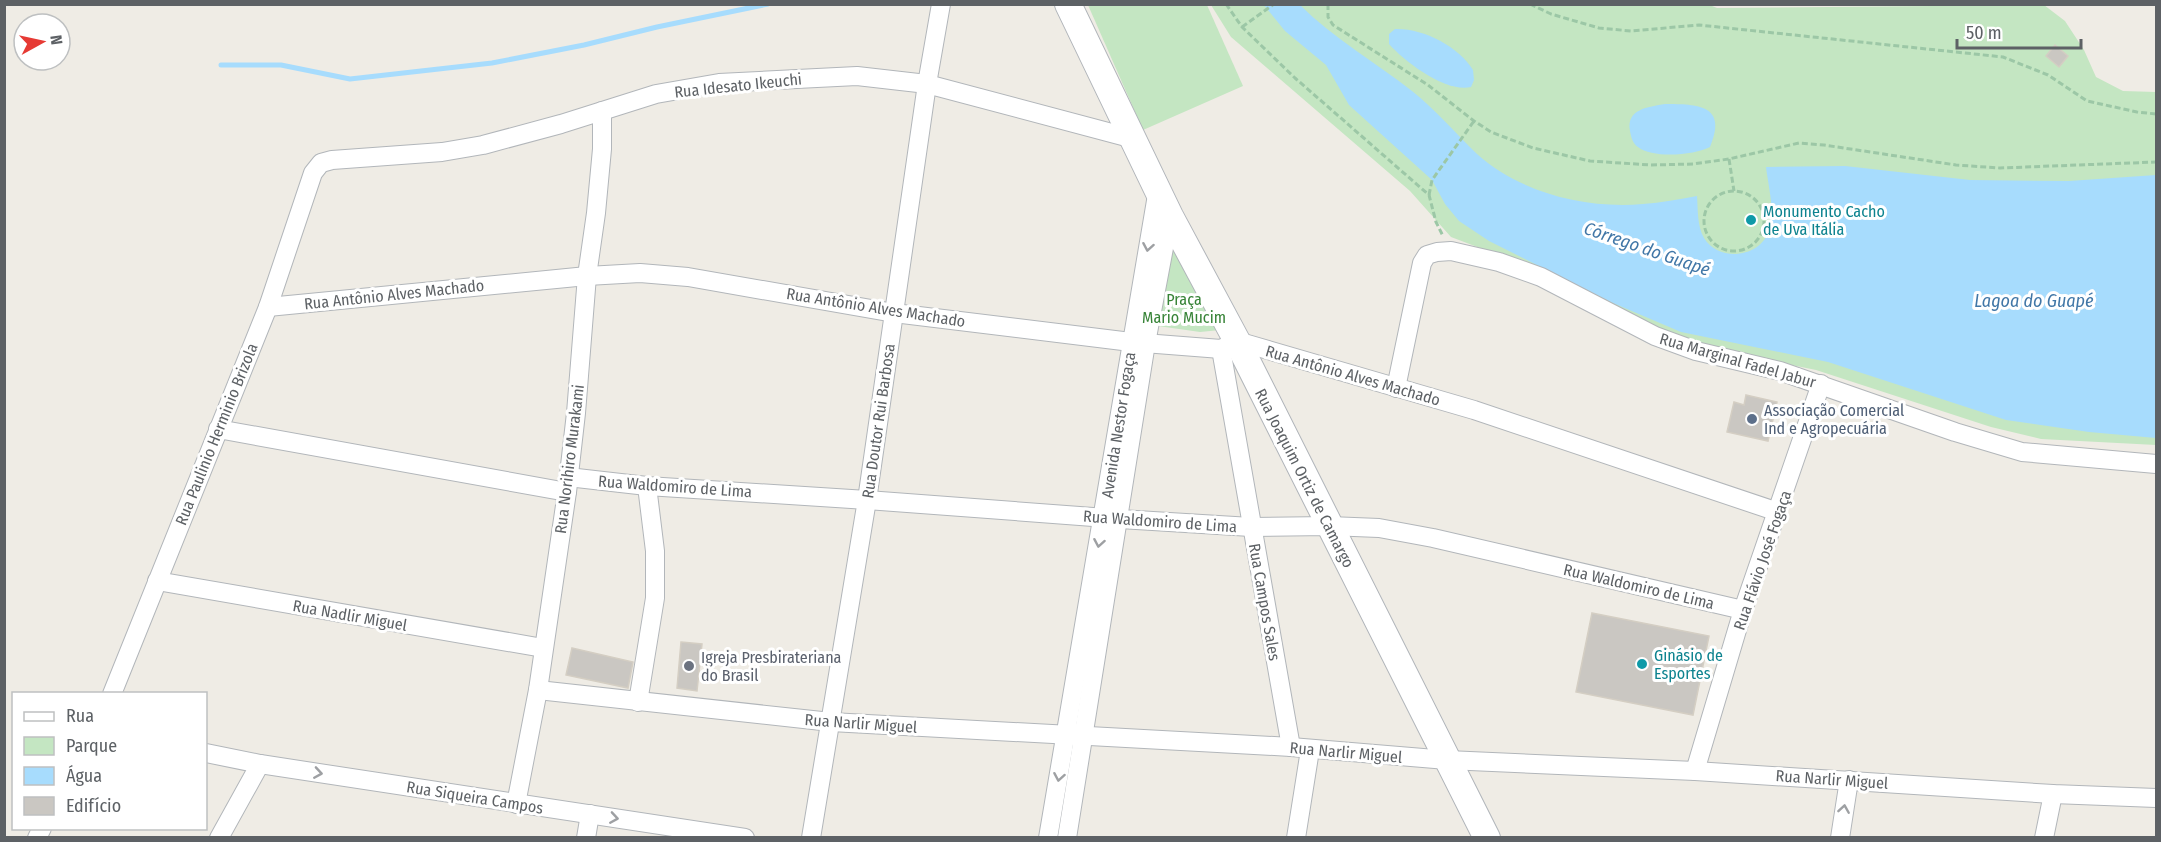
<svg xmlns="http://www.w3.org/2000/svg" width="2161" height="842" font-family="'Fira Sans Condensed',sans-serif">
<rect width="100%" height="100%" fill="#efece5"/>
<g fill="#c4e6c2">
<path d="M1707,4L1717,8L2044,5L2065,21L2084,50L2096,77L2123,91L2156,92V445L2041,439L1991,427L1816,370L1712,349L1672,337L1538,270L1451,237L1410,191L1231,37L1211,5Z"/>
<path d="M1088,5H1207L1243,86L1143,130Z"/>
<path d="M1175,245L1220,330L1200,332L1158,326L1170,257Z"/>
</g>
<g fill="#a7dcfd">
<path d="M1264,5H1300C1333,38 1375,62 1412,91C1436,110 1455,133 1477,154C1521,193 1585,209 1643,204C1661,203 1679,199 1697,196C1698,209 1697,226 1704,238C1719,263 1762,258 1770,228C1775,212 1768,184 1766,167L1845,166L1970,180L2069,181L2156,175V438L2089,432L2006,420L1828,362L1681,332L1613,303L1489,241L1459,221L1445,204L1432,180L1349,105L1326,65L1285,31Z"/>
<path d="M1395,29C1423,28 1458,46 1473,70L1474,80L1471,87C1446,93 1405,62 1389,44V34Z"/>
<path d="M1665,104C1698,104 1728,105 1710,147C1695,155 1653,159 1638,147C1633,144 1631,137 1630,131C1626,109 1648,107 1665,104Z"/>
</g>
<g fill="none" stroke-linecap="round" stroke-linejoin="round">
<path stroke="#a7dcfd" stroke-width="5" d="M221,65H281L350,79L492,63L584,45L657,27L768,4"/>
</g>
<g fill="#cac7c2" stroke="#d4cec3" stroke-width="1.5">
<path d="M2055,45L2068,56L2059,67L2046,56Z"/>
<path d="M1746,395L1777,402L1768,441L1727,432L1734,402L1744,405Z"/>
<path d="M1592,613L1709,636L1693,715L1576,692Z"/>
<path d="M681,642L702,644L697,691L677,688Z"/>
<path d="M572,648L633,662L628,688L566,675Z"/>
</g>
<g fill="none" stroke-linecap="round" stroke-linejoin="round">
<g stroke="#b2b6ba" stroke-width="20">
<g id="minor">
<path d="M268,307L587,276L640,273L688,277L894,313L1131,342L1221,349L1237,341L1474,410L1778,512"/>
<path d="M1221,349L1291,747"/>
<path d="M1396,388L1422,263L1427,255L1437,252L1451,251L1499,262L1541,277L1655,336L1696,351L1780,371L1955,432L2022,452L2156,464"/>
<path d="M218,429L567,492"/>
<path d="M568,477L647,486L867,500L1120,519L1251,527L1329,526L1379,528L1433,538L1743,610"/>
<path d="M157,581L543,648"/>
<path d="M538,690L831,722L1291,747L1447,760L1695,771L2053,794L2156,798"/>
<path d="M112,694L268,307L313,173L321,163L332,160L442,152L483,145L561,124L656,94L719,83L857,76L927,84L1134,139"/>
<path d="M638,702L655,598V551L647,486"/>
<path d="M206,753L260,764L745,838"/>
<path d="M1695,771L1743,610L1821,384"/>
<path d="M516,804L538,690L567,492L576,413L587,276L596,213L602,149V111"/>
<path d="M37,838L42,828"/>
<path d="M219,838L260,764"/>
<path d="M586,838L590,814"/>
<path d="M811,838L867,500L927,84L941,4"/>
<path d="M1048,838L1158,189"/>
<path d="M1067,838L1146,343L1170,216"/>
<path d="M1296,838L1310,750"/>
<path d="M1840,838L1849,780"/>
<path d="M2044,838L2053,794"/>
</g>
</g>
<g stroke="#b1b5ba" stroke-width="28">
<path id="secondary" d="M1068,4L1170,216L1237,341L1487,838"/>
</g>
<g stroke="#9cc7a6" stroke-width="3" stroke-dasharray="6 3" stroke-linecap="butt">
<path d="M1226,4L1242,27L1295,78L1429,195L1436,222L1443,236"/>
<path d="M1328,4V17L1333,25L1428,85L1474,121L1491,132L1533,148L1590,161L1651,165L1693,164L1729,159L1799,143L1824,145L1956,165L2000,168L2156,162"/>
<path d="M1530,4L1551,14L1599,28L1631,31L1699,25L2003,57L2048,75L2087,101L2137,112L2156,114"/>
<path d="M1242,27L1274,4"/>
<path d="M1729,159L1734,191"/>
<circle cx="1734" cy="221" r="30"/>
<path d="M1429,195L1432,180L1474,121"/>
</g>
<use href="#minor" stroke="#fff" stroke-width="18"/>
<use href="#secondary" stroke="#fff" stroke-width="26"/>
</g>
<defs><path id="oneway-chevron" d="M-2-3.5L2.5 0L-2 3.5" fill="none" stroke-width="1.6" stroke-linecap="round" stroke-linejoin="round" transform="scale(1.5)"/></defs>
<g stroke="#9ea0a3">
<use href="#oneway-chevron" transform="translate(1148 247) rotate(100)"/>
<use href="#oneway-chevron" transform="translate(1099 543) rotate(100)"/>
<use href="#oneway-chevron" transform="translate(318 773) rotate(9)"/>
<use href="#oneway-chevron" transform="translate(1059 777) rotate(100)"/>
<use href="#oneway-chevron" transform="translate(1844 809) rotate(-81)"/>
<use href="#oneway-chevron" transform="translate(614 818) rotate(9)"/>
</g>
<g fill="#0f9aa8" stroke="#fff" stroke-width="2">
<circle cx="1751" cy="220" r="6"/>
<circle cx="1642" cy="664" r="6"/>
</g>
<circle fill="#5c6f8a" stroke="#fff" stroke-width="2" cx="1752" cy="419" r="6"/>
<circle fill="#6b7280" stroke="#fff" stroke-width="2" cx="689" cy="666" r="6"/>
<g text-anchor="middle" stroke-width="6" stroke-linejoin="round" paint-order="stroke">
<g font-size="16" fill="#5d6165" stroke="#fff">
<text transform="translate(738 85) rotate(-6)" y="6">Rua Idesato Ikeuchi</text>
<text transform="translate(394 294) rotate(-6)" y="6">Rua Antônio Alves Machado</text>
<text transform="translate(876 307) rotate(9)" y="6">Rua Antônio Alves Machado</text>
<text transform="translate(1738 360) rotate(16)" y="6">Rua Marginal Fadel Jabur</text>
<text transform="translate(1353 375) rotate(16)" y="6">Rua Antônio Alves Machado</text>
<text transform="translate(878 421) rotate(-82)" y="6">Rua Doutor Rui Barbosa</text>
<text transform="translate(1118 425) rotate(-81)" y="6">Avenida Nestor Fogaça</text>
<text transform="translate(216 434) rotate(-68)" y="6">Rua Paulinio Herminio Brizola</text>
<text transform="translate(569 459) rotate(-83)" y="6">Rua Norihiro Murakami</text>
<text transform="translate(1305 478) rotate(63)" y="6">Rua Joaquim Ortiz de Camargo</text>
<text transform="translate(675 486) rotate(4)" y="6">Rua Waldomiro de Lima</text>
<text transform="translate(1160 521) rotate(4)" y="6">Rua Waldomiro de Lima</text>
<text transform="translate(1762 560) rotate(-71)" y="6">Rua Flávio José Fogaça</text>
<text transform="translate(1639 586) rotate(13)" y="6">Rua Waldomiro de Lima</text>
<text transform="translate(1265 602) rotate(80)" y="6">Rua Campos Sales</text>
<text transform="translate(350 615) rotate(10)" y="6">Rua Nadlir Miguel</text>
<text transform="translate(861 723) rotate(4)" y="6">Rua Narlir Miguel</text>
<text transform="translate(1346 752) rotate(5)" y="6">Rua Narlir Miguel</text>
<text transform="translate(1832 779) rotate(4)" y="6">Rua Narlir Miguel</text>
<text transform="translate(475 797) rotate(9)" y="6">Rua Siqueira Campos</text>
</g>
<g font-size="16" fill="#0d838f" stroke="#fff" text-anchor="start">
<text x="1763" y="217">Monumento Cacho<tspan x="1763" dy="18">de Uva Itália</tspan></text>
<text x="1654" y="661">Ginásio de<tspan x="1654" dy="18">Esportes</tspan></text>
</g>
<g font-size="16" fill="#368336" stroke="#fff">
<text x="1184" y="305">Praça<tspan x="1184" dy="18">Mario Mucim</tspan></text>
</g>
<g font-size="16" fill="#4e5e75" stroke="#fff" text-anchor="start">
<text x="1764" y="416">Associação Comercial<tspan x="1764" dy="18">Ind e Agropecuária</tspan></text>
</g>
<g font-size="16" fill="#5b616d" stroke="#fff" text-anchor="start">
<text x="701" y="663">Igreja Presbirateriana<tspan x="701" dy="18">do Brasil</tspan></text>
</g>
<g font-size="18" font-style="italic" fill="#4177a7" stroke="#fff">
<text transform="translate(1647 249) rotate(19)" y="6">Córrego do Guapé</text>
<text x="2034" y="307">Lagoa do Guapé</text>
</g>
</g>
<rect width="2161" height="842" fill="none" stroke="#5d6165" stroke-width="12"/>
<rect x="12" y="692" width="195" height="138" fill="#ffffff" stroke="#bec0c1" stroke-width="1.5"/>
<rect x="24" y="712" width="30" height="9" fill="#ffffff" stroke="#bec0c1" stroke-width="1.5"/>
<text x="66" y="722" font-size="18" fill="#5d6165">Rua</text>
<rect x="24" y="737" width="30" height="18" fill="#c4e6c2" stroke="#bec0c1" stroke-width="1.5"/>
<text x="66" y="752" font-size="18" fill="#5d6165">Parque</text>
<rect x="24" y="767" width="30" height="18" fill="#a7dcfd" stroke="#bec0c1" stroke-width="1.5"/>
<text x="66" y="782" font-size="18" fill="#5d6165">Água</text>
<rect x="24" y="797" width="30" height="18" fill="#cac7c2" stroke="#bec0c1" stroke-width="1.5"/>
<text x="66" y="812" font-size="18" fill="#5d6165">Edifício</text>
<g transform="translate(42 42) rotate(82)"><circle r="28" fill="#ffffff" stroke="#bec0c1" stroke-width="1.5"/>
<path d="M0-4.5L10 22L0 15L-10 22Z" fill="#e63a34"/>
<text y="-9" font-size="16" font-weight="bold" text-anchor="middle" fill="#5d6165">N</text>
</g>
<path d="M1957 39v9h124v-9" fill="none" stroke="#5d6165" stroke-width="3"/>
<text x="1966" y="39" font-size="18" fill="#5d6165" stroke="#ffffff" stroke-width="4.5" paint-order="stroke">50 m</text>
</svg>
